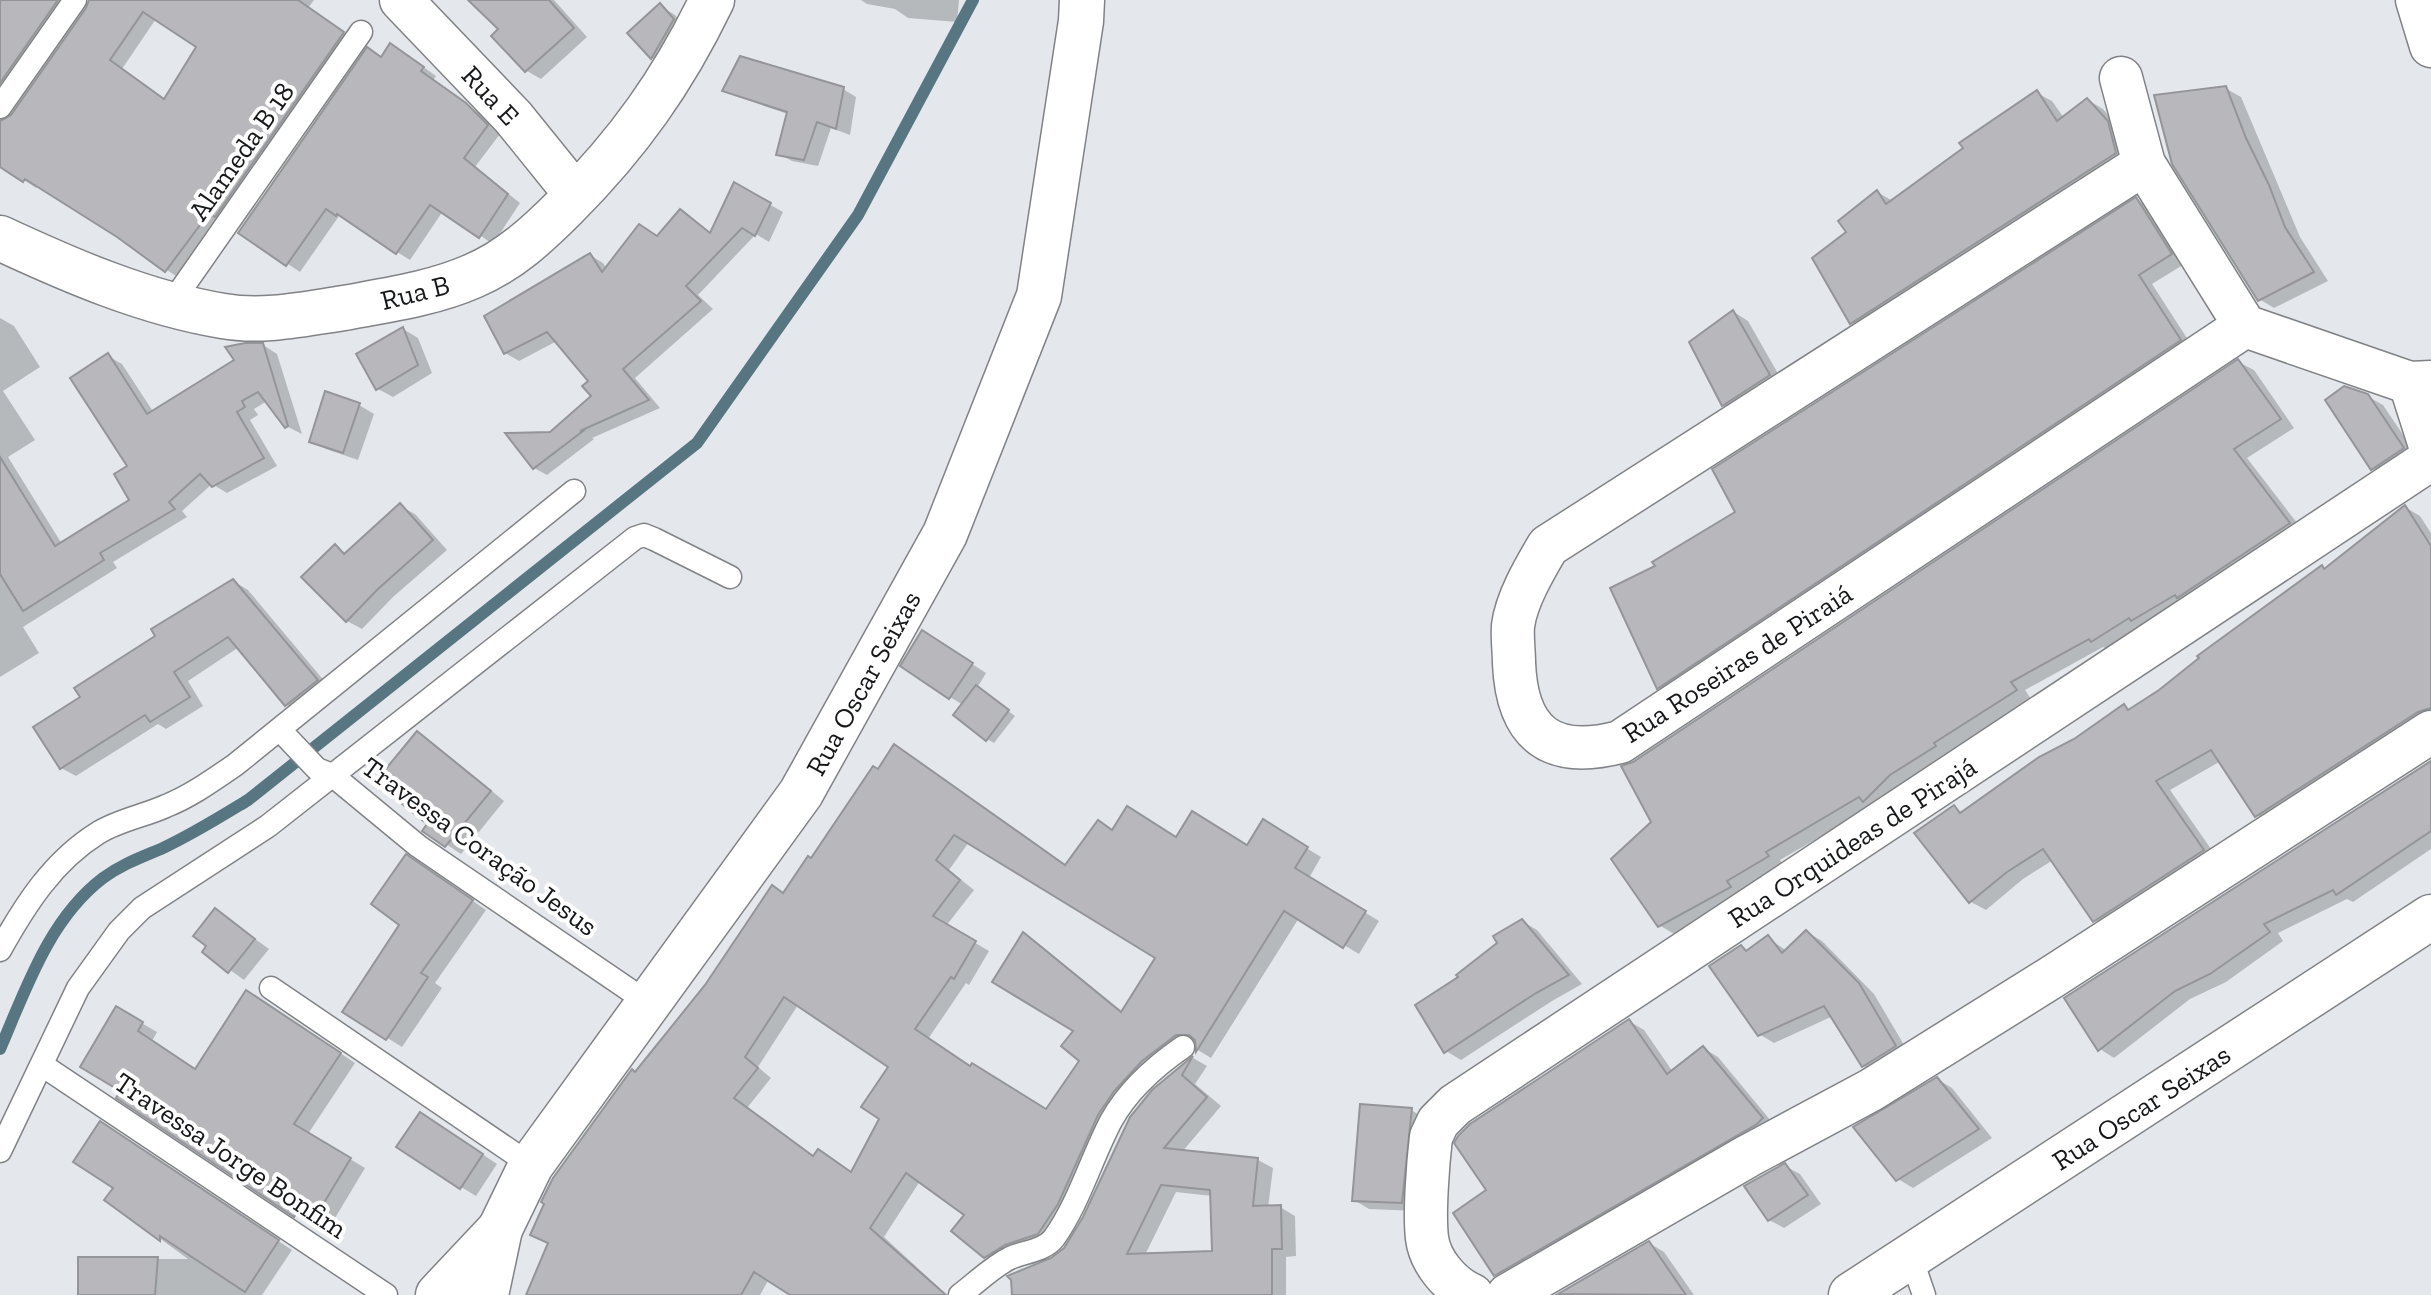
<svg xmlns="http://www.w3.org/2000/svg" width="2431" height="1295" font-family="'Zilla Slab',serif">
<rect width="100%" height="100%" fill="#e4e8ec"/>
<g fill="#0003" fill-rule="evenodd">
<path d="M0,0H76L0,117Z"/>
<path d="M91,0H154L164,7L122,69L166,101L198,46L175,0H314L308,8L356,41L179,278L38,185L36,188L0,164V121L13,116L88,9Z"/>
<path d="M470,0H554L587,37L541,79L527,71L494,36L501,29Z"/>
<path d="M861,0H959L957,22L908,18L895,9L867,4Z"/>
<path d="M660,6L675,15L688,29L667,66L652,58L630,33Z"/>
<path d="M404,53L436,76L433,80L479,113L500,134L475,167L520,203L493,244L443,211L410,260L339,216L300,272L240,232L382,58Z"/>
<path d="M2225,88L2241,97L2300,237L2328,281L2274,308L2259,299Z"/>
<path d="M843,89L856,97L850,135L831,128L818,166L792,161L779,154L788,114L738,97L725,90Z"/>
<path d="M2037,93L2052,101L2064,118L2088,100L2103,109L2122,131L2130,162L1867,331L1852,322L1848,232L1877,192L1893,201Z"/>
<path d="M735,185L783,212L769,242L756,234L698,295L713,309L635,378L660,408L592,438L594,439L547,475L534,468L551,434L594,396L591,382L557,341L519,361L505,353L590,255L603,263L607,269L658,238L681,212L712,234Z"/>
<path d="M2137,200L2152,208L2186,263L2152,284L2194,349L1673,696L1658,687V567L1738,512Z"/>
<path d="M1734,312L1748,321L1784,384L1738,413L1723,405Z"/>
<path d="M0,318L14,326L40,367L3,391L35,440L8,457L62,544L132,501L130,467L108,356L122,364L154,413L263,345L277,354L302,434L286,426L267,401L254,409L258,415L250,420L277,466L227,493L212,484L182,511L187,517L113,562L117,568L23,627L39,653L0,677Z"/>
<path d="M403,329L418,338L432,373L393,397L378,389Z"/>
<path d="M2238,362L2254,370L2294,428L2247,458L2304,532L2107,649L2103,647L2025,690L2031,699L1948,752L1949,755L1873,806L1780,860L1783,865L1740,890L1745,896L1674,934L1659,925L1653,822L1634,764Z"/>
<path d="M2367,396L2383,405L2418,457L2387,477L2372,468Z"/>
<path d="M359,405L374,414L358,460L326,449L311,441Z"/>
<path d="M400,506L415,514L447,550L393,597L362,629L347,621L335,546L347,554Z"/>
<path d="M2405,507L2420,516L2431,533V721L2272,824L2257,815L2221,761L2170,790L2218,859L2110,929L2095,920L2053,860L2023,879L1986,910L1971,902L1917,834L1954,808L1963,813L2124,706L2131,710L2161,691L2322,568L2326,570Z"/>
<path d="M233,581L248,590L331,689L302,713L287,705L239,647L188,681L203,706L166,729L158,724L76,776L61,768L83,698L158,637Z"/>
<path d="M937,641L986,673L977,688L1015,716L994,743L987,739L963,705L950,697Z"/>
<path d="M417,733L432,742L504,801L461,854L425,830L430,823Z"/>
<path d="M909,755L1067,866L1113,832L1248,847L1264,822L1321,857L1309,878L1379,921L1359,954L1299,918L1211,1058L1198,1050L1197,1042H1191L1128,1099L1052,1241L1000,1265L985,1256L967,1215L920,1181L884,1237L947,1295H794L769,1279L760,1295H529L636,1074L812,860L879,771ZM969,842L1157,958L1123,1012L1038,943L1024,934L1076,1030L1081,1060L1047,1111L972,1068L928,1039L966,983L969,985L989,951L946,926L974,890L949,870ZM798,1005L891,1067L881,1118L852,1174L814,1157L747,1108L771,1078L758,1067Z"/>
<path d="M2431,763V849L2353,902L2347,899L2278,933L2283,941L2226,982L2190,999L2114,1058L2100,1049Z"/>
<path d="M421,865L486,910L435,983L442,988L402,1047L344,1011L402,924Z"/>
<path d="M215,910L269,949L244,980L205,952Z"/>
<path d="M1522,921L1537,930L1582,984L1552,1001L1461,1060L1446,1051L1460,978Z"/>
<path d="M1807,932L1822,941L1874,994L1910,1055L1878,1075L1863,1066L1833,1016L1774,1043L1759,1034L1741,947L1749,951L1768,938L1787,951Z"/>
<path d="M262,1001L355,1063L308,1134L365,1168L335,1218L319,1209L310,1223L295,1215L123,1091L117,1009L157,1032L152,1041L196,1070Z"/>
<path d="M1629,1021L1644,1030L1673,1072L1703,1048L1718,1057L1776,1127L1548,1261L1533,1252Z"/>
<path d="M1193,1058L1207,1066L1195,1084L1221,1106L1182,1152L1258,1160L1273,1168L1268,1208L1280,1207L1295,1216L1296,1256L1286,1257V1295H1014L1066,1249L1154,1091ZM1176,1192L1212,1196L1214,1253L1145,1255Z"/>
<path d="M1937,1079L1952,1088L1992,1138L1913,1188L1898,1179Z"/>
<path d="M1411,1110L1426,1119L1417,1211L1369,1209L1354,1200Z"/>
<path d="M436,1123L497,1164L476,1196L461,1187Z"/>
<path d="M115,1132L292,1250L262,1295H80V1259H188L107,1200L116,1188Z"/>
<path d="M1785,1166L1800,1174L1821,1204L1784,1228L1769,1220Z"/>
<path d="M1649,1243L1664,1252L1694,1295L1561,1294Z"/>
</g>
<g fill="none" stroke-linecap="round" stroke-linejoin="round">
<path stroke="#587681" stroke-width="12" d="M0,1049C26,989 49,919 103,878C122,864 142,857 163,848C193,834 220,817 248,800L697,443L858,215L973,0"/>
</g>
<g fill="#b7b7bc" stroke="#949599" stroke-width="2" fill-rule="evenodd">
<path d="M0,0H58L0,83Z"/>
<path d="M89,0H298L344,32L215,217L209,213L165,272L117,237L25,179L23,182L0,167V121L11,115L86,8ZM143,12L196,47L164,99L110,60Z"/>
<path d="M468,0H549L574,28L525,72L491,36L498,29Z"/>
<path d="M660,3L674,19L651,59L627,33Z"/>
<path d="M390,43L424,67L421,71L466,103L488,125L464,158L508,194L479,238L430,205L396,254L337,214L336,216L326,209L286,266L238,233L367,47L381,57Z"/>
<path d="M740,56L844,87L836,129L817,122L804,160L776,155L787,112L722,91Z"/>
<path d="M2226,86L2246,138L2269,185L2285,227L2314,272L2258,301L2172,164L2154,95Z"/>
<path d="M2037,90L2057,121L2087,98L2108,121L2116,153L1850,324L1812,258L1846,232L1838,221L1877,190L1886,204L1963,148L1959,143Z"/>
<path d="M734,182L771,203L755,236L742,228L686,286L701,301L623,369L649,400L580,431H583L533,469L505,433L550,432L591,396L582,386L588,381L547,332L504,354L484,316L590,253L602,272L639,224L657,236L680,209L710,233Z"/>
<path d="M2136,197L2172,254L2139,275L2181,340L1657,689L1610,588L1655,566L1652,562L1735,512L1712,469Z"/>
<path d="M1733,310L1770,375L1722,406L1689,342Z"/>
<path d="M403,327L418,365L376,390L356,354Z"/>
<path d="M245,343H263L288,426L285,428L258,392L242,401L245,407L237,412L264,458L212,487L200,474L169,502L175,509L100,553L104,560L23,611L0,574V457L55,546L129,500L114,474L127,466L70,378L108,353L147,414L234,360L225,347Z"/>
<path d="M2238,359L2281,419L2234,449L2290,523L2177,598L2175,595L2131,621L2129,618L2091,642L2089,639L2011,682L2017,690L1934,743L1936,746L1890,775L1863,802L1859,797L1766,852L1769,856L1727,881L1731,887L1658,927L1611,859L1651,822L1621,766L1633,762Z"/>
<path d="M2344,386L2368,394L2404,448L2371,470L2325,400Z"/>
<path d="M325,391L360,403L343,453L309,442Z"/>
<path d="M400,503L433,540L378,589L346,622L301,577L335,544L344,554Z"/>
<path d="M2405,505L2431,546V708L2418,712L2255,817L2211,750L2156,781L2204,850L2093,922L2043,849L2007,872L1969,903L1914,833L1954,805L1960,813L2039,757L2074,739L2124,704L2128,710L2159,690L2199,658L2197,656L2322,565L2324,569Z"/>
<path d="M233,579L318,680L285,706L228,637L174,672L190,697L150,722L145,715L60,769L33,727L80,697L74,688L155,636L151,629Z"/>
<path d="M922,630L973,663L949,699L900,666Z"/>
<path d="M976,685L1009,710L986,741L953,715Z"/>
<path d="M417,731L491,791L445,847L422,831L427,824L375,782Z"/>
<path d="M894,744L1065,865L1098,820L1112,830L1127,806L1176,837L1192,811L1247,845L1263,819L1308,847L1295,868L1366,911L1343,948L1284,911L1196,1052L1195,1040L1189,1035H1176L1142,1061L1114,1091L1098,1115L1058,1204L1038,1234L1005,1245L984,1258L951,1231L964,1215L906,1173L870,1228L946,1295H790L754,1272L741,1295H526L548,1243L530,1235L544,1204L541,1202L553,1178L632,1069L635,1072L705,985L772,885L783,893L808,856L811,858L873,766L878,769ZM954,835L1155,958L1121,1012L1023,932L992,982L1073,1031L1061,1046L1079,1061L1046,1109L972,1063L970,1066L915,1029L951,977L954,979L976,941L933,916L960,880L936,860ZM784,997L888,1067L861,1107L879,1119L851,1172L818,1149L813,1156L734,1098L758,1068L745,1057Z"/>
<path d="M2431,761V831L2336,895L2333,890L2264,924L2270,932L2210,974L2175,991L2098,1051L2064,998Z"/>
<path d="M406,854L473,900L421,973L428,977L386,1040L342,1012L399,925L371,904Z"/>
<path d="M215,908L255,939L228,973L202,952L206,946L193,936Z"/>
<path d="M1522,919L1569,975L1536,993L1444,1053L1415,1005L1458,977L1456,975L1497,943L1493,936Z"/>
<path d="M1806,930L1859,983L1896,1046L1862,1067L1824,1006L1758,1036L1709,966L1741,945L1746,951L1768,935L1782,953Z"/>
<path d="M246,990L341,1053L294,1124L351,1158L319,1211L304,1202L294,1217L116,1098L120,1091L80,1067L116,1006L143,1022L138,1031L195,1069Z"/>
<path d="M1629,1019L1667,1074L1703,1046L1763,1118L1757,1124L1494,1276L1453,1213L1486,1190L1454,1143L1458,1136L1470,1124Z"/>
<path d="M1193,1056L1182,1075L1207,1097L1164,1148L1258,1158L1253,1206L1281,1205L1282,1249H1272V1295H1012L1011,1280L1007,1276L1051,1258L1064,1248L1083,1217L1130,1117L1152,1090ZM1161,1185L1210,1190L1212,1251L1127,1254Z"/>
<path d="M1937,1077L1979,1129L1896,1181L1853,1127Z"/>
<path d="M1360,1104L1412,1108L1402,1203L1352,1201Z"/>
<path d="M420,1112L483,1154L460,1189L396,1147Z"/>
<path d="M100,1121L279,1240L245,1292L160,1236V1241L104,1200L113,1188L73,1162Z"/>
<path d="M1785,1163L1808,1195L1768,1221L1744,1186Z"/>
<path d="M1649,1241L1686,1295L1558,1294Z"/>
<path d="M78,1257H158L155,1295H78Z"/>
</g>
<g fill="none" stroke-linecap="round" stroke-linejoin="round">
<g stroke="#808386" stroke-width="25">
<g id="service">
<path d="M0,107L75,0"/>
<path d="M171,304L361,32"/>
<path d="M280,730L317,769L332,775L418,846L650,1004"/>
<path d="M0,950C25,905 53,861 98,833C119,820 144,816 166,806C191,796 213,780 235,765L574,491"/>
<path d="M271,988L531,1165"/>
<path d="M42,1065L386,1295"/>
<path d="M0,1151L78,988L119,931L142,908L268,826L635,538L644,535L654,539L730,577"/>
<path d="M1911,1257L1924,1295"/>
<path d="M960,1295C976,1283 992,1267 1010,1258C1023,1252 1044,1251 1054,1238C1079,1203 1091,1159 1111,1121C1128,1090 1154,1067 1183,1047"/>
</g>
</g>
<g stroke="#808386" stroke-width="45">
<g id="minor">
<path d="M401,0L513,117L576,195"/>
<path d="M2417,0L2431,46"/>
<path d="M2121,78L2144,164L2245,326L2410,383L2431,382"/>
<path d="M2144,164L1548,546C1535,568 1516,600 1513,626C1512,638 1514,651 1514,663C1517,734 1551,760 1620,742L2245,326"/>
<path d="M2410,383L2431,449"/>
<path d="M1472,1295C1451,1286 1430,1262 1427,1238C1424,1213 1428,1163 1431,1137L1438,1122L1455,1105L2431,459"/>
<path d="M1508,1295L1748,1156L1871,1090L2052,977L2431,732"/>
</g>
</g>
<g stroke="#808386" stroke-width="47">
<g id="tertiary">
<path d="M0,238C71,271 145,303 223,316C263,323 304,314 344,308C387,300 432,294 473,276C509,261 538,234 565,207C628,144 673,81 712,0"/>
<path d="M438,1295L500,1229"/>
</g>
</g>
<g stroke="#808386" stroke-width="47">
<g id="secondary">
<path d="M486,1295L500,1229L531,1165L801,793L945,534L1039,296L1081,21L1082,0"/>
<path d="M1851,1295L2431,917"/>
</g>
</g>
<use href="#service" stroke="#fff" stroke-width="22"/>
<use href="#minor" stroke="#fff" stroke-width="42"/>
<use href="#tertiary" stroke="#fff" stroke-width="44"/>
<use href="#secondary" stroke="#fff" stroke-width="44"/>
</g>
<g text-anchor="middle" stroke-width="8" stroke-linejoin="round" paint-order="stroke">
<g font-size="28" fill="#161719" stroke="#fff">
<text transform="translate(491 95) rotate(47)" y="10">Rua E</text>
<text transform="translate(241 151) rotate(-55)" y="10">Alameda B 18</text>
<text transform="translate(415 292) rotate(-14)" y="10">Rua B</text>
<text transform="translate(1737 663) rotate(-33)" y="10">Rua Roseiras de Piraiá</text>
<text transform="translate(863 683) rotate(-61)" y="10">Rua Oscar Seixas</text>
<text transform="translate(1852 842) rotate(-33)" y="10">Rua Orquideas de Pirajá</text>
<text transform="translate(480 846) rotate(36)" y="10">Travessa Coração Jesus</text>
<text transform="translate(2141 1107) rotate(-33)" y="10">Rua Oscar Seixas</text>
<text transform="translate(231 1155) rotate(34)" y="10">Travessa Jorge Bonfim</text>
</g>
</g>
</svg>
